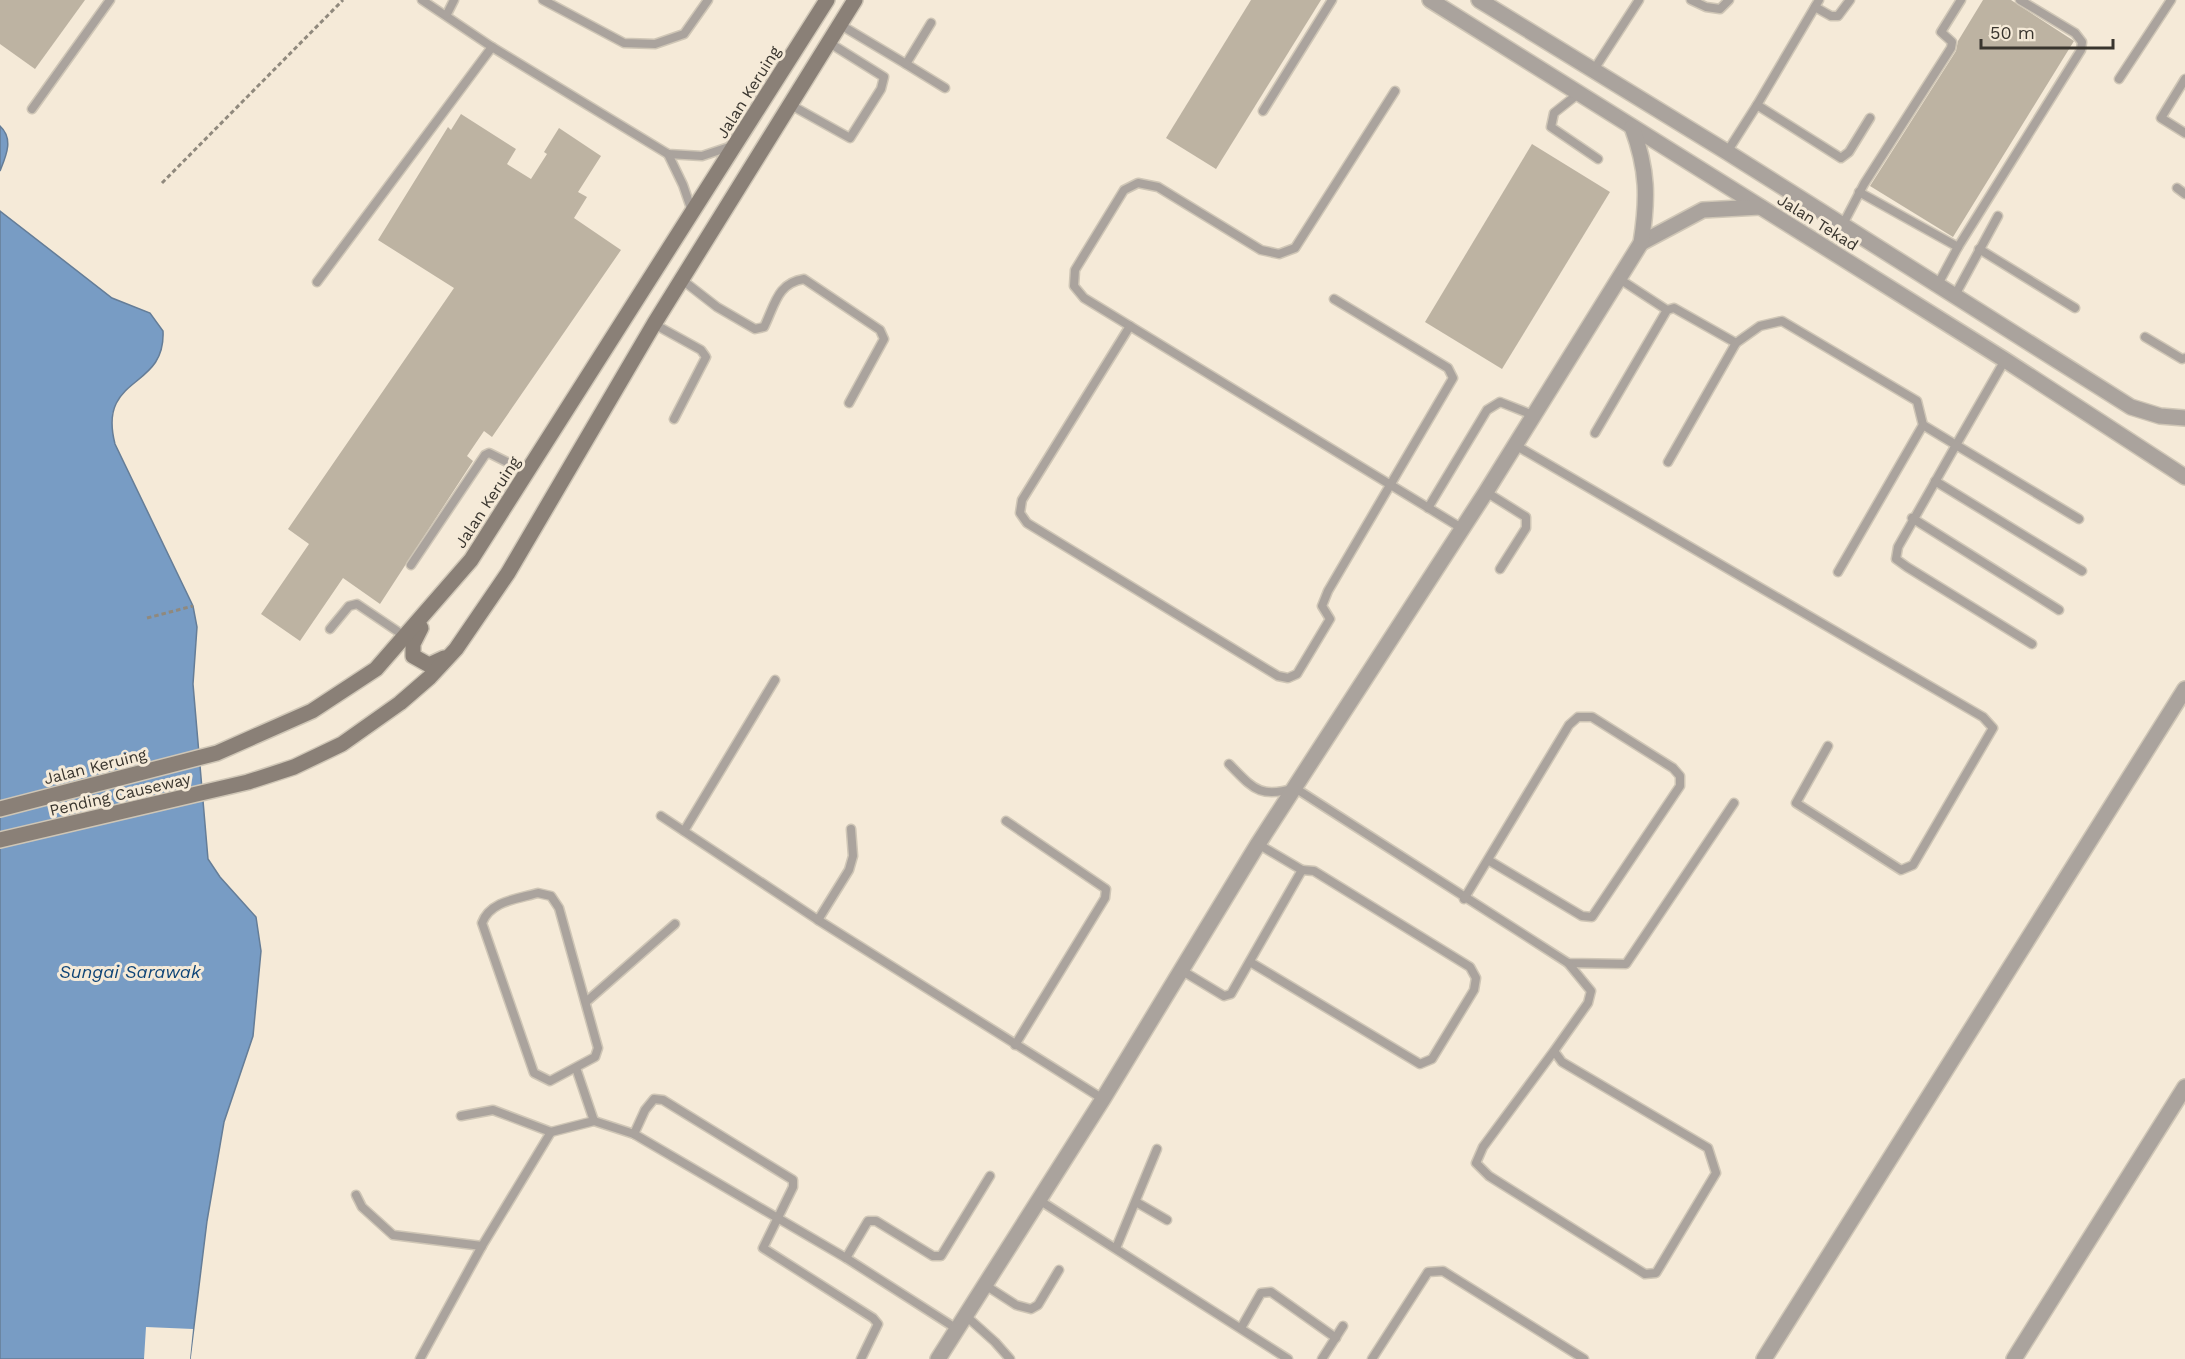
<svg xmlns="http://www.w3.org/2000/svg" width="2185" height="1359" font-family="'Work Sans',sans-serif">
<rect width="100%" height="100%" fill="#f5ead8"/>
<g fill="#789cc4" stroke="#657d97" stroke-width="1.5">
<path d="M0,126C14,139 6,156 0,171Z"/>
<path d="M0,211L112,298L150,313L163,331C166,391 97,374 115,444L193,606L197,627L193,684L208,859L220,877L256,917L261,951L253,1036L224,1122L207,1221L190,1359H0Z"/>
</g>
<path fill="#f5ead8" d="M146,1327L193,1329L190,1359H144Z"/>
<g fill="#bdb3a2">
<path d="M0,0H85L35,69L0,44Z"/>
<path d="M1251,0H1321L1216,169L1166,138Z"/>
<path d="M1983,0H2011L2074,41L1953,237L1870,186L1956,51L1958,41Z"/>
<path d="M461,114L516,149L507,164L531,179L547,154L544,152L559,128L601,156L578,192L587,197L574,218L621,250L492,437L484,431L467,456L473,461L380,604L343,578L300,641L261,614L309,544L288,529L454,288L378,240L448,127L451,130Z"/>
<path d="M1532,144L1610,192L1502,369L1425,322Z"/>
</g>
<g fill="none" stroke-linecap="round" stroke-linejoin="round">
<g stroke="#cfc6b6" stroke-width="11">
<g id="service">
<path d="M422,0L492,47L668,154L702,156L732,146"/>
<path d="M543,0L624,43L655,44L684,34L708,0"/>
<path d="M1691,0L1706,7L1720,9L1729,0"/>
<path d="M1819,0L1757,105L1841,158L1849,152L1870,118"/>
<path d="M1815,7L1831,16H1838L1850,0"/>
<path d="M447,14L454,0"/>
<path d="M839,24L906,64L931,23"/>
<path d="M906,64L945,88"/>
<path d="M1593,71L1639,0"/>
<path d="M2119,79L2171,0"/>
<path d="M2185,79L2161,118L2185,133"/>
<path d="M1395,91L1295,248L1279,254L1261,250L1158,187L1138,183L1124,190L1075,270L1074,286L1084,298L1463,529"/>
<path d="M1578,94L1554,113L1551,127L1598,159"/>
<path d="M789,104L850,138L881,89L884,77L828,42"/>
<path d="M32,109L110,0"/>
<path d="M1263,111L1332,0"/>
<path d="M1727,152L1757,105"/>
<path d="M668,154L683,185L693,214"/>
<path d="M2177,188L2185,194"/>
<path d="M1859,192L1958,247"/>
<path d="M1842,226L1864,184L1951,48L1952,42L1941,32L1961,0"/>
<path d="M1979,249L2075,308"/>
<path d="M1618,278L1667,310"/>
<path d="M681,279L717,307L755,329L764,327C775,305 777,283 804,279L880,330L884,339L849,403"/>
<path d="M317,282L492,47"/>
<path d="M1937,286L1958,247L2081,50L2082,42L2075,33L2020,0"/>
<path d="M1954,297L1998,216"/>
<path d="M654,324L701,350L706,357L674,419"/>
<path d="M1130,326L1022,500L1020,513L1027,523L1278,676L1288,678L1297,674L1330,619L1322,606L1328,591L1453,378L1448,368L1334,299"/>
<path d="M2145,337L2182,359L2185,358"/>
<path d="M1595,433L1667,310L1674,308L1736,343"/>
<path d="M1515,445L1983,717L1993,728L1913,865L1901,870L1796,803L1828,746"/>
<path d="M1668,462L1736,343L1760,326L1782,321L1917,401L1923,425L1956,445L2005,360"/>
<path d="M1935,481L2082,571"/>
<path d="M1486,492L1526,517V528L1500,569"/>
<path d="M1428,508L1487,410L1500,402L1533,415"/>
<path d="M1912,518L2059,610"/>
<path d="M411,565L485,455L489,453L527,472"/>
<path d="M1838,572L1923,425"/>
<path d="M330,629L349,606L357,604L406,637"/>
<path d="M2032,644L1907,567L1896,559L1898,547L1956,445L2079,519"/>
<path d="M1229,764C1253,788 1259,799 1295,788L1568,963L1626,964L1734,803"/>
<path d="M661,816L818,920L1103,1099"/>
<path d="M1006,821L1106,889L1105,898L1015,1045"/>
<path d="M684,831L775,680"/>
<path d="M538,893L551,896L559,908L598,1048L595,1057L550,1081L534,1073L482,923C490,901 517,899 538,893Z"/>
<path d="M1464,899L1569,725L1578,717H1592L1673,768L1680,776V786L1592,917L1582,916L1488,860"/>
<path d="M818,920L849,870L853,856L851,829"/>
<path d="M1250,962L1420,1064L1432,1059L1474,990L1476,978L1470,967L1314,871L1302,870"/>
<path d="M1181,970L1224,996L1231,994L1302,870L1258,844"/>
<path d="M586,1002L675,924"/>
<path d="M1554,1051L1483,1147L1476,1163L1489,1176L1645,1274L1656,1273L1716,1173L1708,1148L1562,1062L1554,1051L1588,1003L1591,991L1568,963"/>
<path d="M576,1068L594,1121"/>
<path d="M461,1116L493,1110L551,1132"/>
<path d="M634,1134L645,1110L654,1099L663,1100L793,1180V1187L763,1248L873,1318L878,1324L861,1359"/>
<path d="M356,1195L362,1207L393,1235L482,1246"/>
<path d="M1039,1200L1288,1359"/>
<path d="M1136,1202L1167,1220"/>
<path d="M1116,1248L1157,1149"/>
<path d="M846,1258L868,1221H876L933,1256H941L990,1176"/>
<path d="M985,1285L1016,1305L1031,1309L1038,1305L1059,1270"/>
<path d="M966,1316L995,1342L1010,1359"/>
<path d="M1241,1328L1261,1293L1271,1292L1336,1338"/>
<path d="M420,1359L482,1246L551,1132L594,1121L634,1134L846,1258L957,1329"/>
<path d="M1322,1359L1343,1326"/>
<path d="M1372,1359L1428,1272L1443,1271L1584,1359"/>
</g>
</g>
<g stroke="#cfc6b6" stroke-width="18">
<g id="minor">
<path d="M1764,1359L2185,689"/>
<path d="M2014,1359L2185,1087"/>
</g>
</g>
<g stroke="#cfc6b6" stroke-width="18">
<g id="tertiary">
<path d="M1430,0L2005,360L2185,477"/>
<path d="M1479,0L1727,152L2131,407L2160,416L2185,418"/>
<path d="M1641,243L1703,210L1760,207"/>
<path d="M938,1359L1103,1099L1258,844L1486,492L1641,243C1648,199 1648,170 1632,127"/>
</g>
</g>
<g stroke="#cfc6b6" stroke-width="18">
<g id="secondary">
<path d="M421,628L413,644V656L429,665L444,658"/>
<path d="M0,809L217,753L312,711L376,669L471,560L827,0"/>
<path d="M0,840L248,782L294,767L342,744L400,703L430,677L456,649L508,573L654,324L855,0"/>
</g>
</g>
<g stroke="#90897d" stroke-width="3" stroke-dasharray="4.5 3" stroke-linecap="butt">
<path d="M162,183L343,0"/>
<path d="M147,618L193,606"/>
</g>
<use href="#service" stroke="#aaa39d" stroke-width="8"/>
<use href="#minor" stroke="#aaa39d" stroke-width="15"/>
<use href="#tertiary" stroke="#aaa39d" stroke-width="15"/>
<use href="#secondary" stroke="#8a8077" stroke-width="15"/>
</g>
<g text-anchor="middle" stroke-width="6" stroke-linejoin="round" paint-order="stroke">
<g font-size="16" fill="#39352e" stroke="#f5ead8">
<text transform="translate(748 92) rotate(-58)" y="6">Jalan Keruing</text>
<text transform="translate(1818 222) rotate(32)" y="6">Jalan Tekad</text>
<text transform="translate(487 502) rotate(-57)" y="6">Jalan Keruing</text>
<text transform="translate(95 766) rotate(-14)" y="6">Jalan Keruing</text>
<text transform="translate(120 794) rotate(-13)" y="6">Pending Causeway</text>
</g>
<g font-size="18" font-style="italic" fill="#0e4476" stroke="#f5ead8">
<text x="130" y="978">Sungai Sarawak</text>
</g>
</g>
<path d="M1981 39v9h132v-9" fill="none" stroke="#39352e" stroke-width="3"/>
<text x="1990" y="39" font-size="18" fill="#39352e" stroke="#f5ead8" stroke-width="4.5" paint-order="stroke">50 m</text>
</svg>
